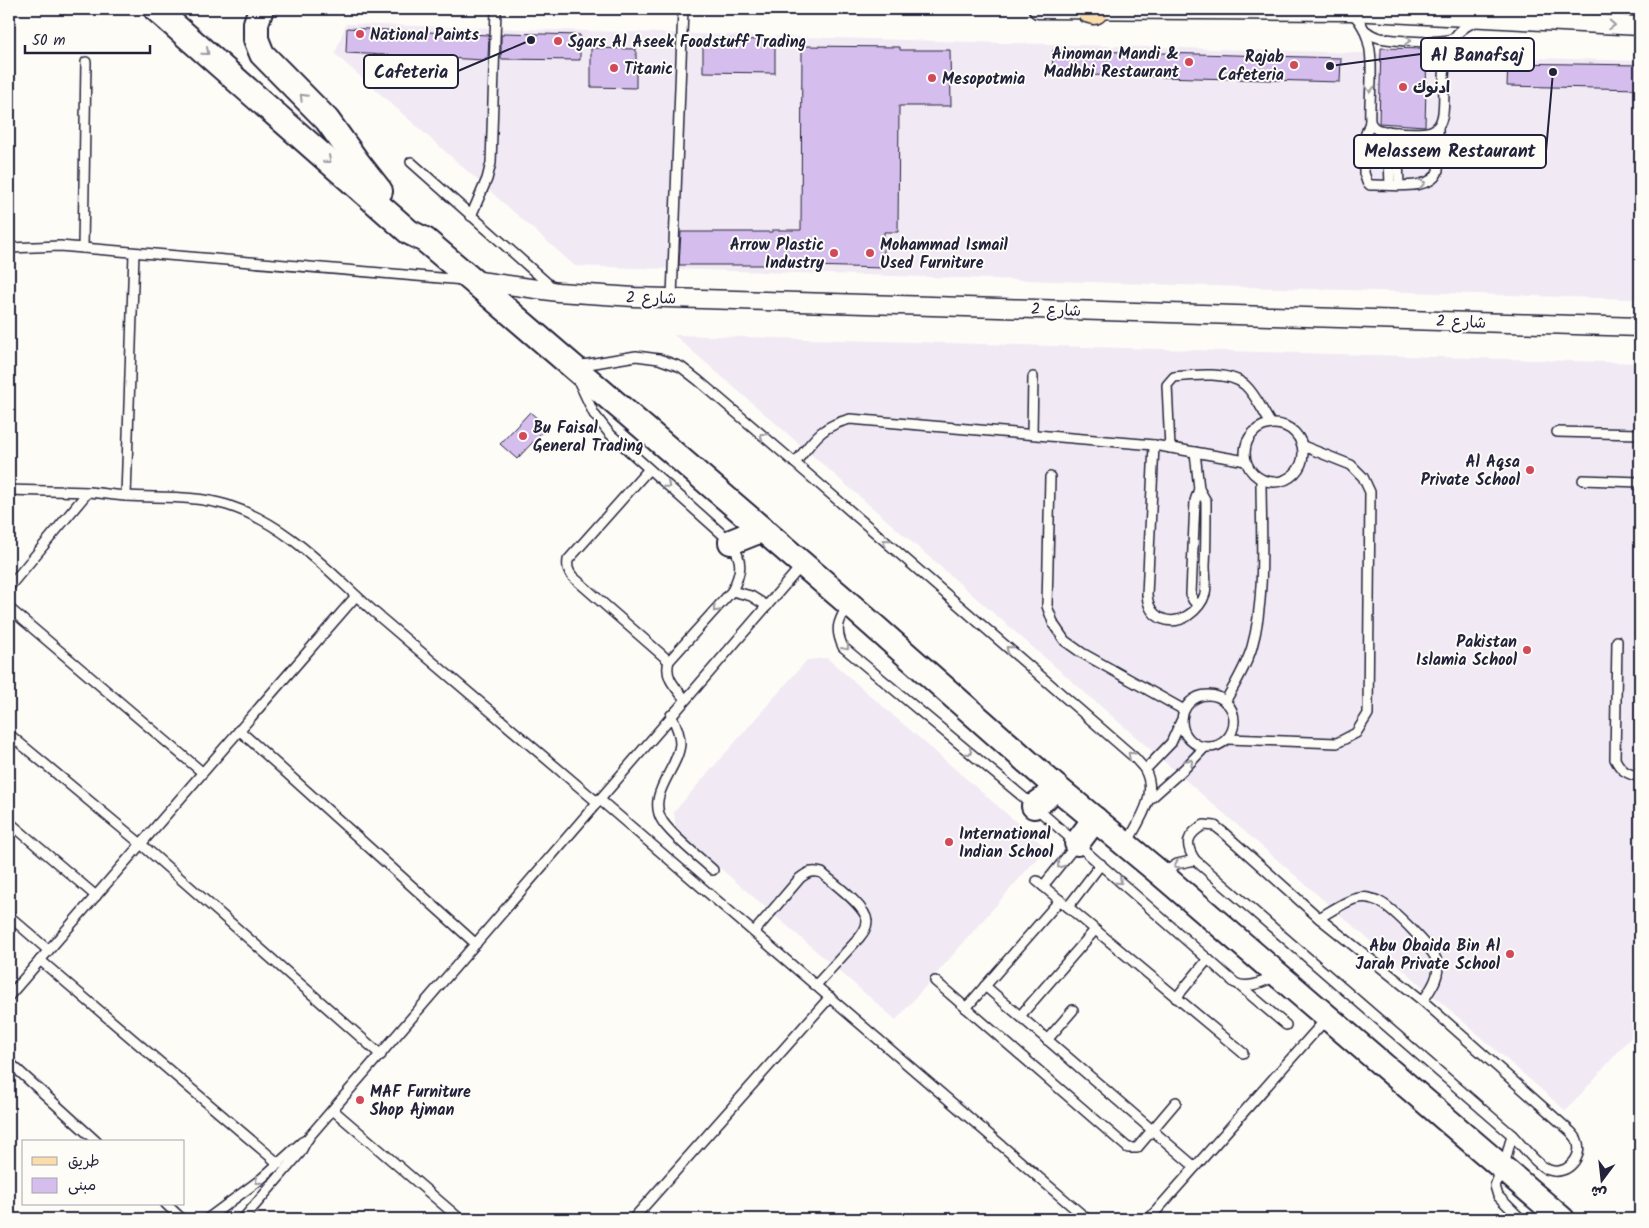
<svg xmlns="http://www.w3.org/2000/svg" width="1649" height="1228" font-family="Kalam,'Playpen Sans Arabic',sans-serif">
<rect width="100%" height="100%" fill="#fdfcf7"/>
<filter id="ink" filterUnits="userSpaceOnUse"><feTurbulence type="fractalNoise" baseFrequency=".02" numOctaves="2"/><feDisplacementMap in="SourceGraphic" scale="10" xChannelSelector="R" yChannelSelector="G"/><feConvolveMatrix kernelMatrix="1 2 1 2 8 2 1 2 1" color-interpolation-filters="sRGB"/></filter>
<g filter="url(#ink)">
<g fill="#f1e9f4">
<path d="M346,24L1640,61V290L1633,299L575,266L335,54Z"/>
<path d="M674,335L1640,363V715L1631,1037L1566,1111Z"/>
<path d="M827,658L1046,848L896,1020L676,830L674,812L807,660Z"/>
</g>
<g fill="#d5beed" stroke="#22223b">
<path d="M347,28L489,35L488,58H485V60L346,53Z"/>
<path d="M504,33L580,35V60L501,59V35H504Z"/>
<path d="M703,39L775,40V73L703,72Z"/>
<path d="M802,46L900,47V50H950L951,106H899L898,232H884V268L771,265H679L681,232H772V230H801Z"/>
<path d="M591,48L636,49V88L591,87Z"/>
<path d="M1381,48L1427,49L1425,126L1379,123Z"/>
<path d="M1053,50L1341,58L1340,82L1052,74Z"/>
<path d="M1508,63L1640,65V89L1507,86Z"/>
<path d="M530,412L547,427L517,459L500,444Z"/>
</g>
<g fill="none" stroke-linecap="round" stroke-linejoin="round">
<g stroke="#22223b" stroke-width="12">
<g id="lane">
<path d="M1352,13C1381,39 1368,87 1370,122C1374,129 1377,130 1385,131C1398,132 1417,135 1431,131C1462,121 1419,42 1477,21"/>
<path d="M1366,31C1371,35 1375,37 1380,38C1397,41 1436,44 1452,39"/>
<path d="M1370,122L1364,139V173L1367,182L1370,185H1375C1391,185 1434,191 1438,170C1440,157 1438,141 1438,127"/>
<path d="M1388,131L1390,185"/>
<path d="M1397,132L1399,185"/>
<path d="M1438,150L1490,153"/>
<path d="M411,162L554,289"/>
<path d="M471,216L487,179L491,163L496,9"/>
<path d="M9,248L60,246L83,248L86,62"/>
<path d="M83,248L464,280"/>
<path d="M672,297L683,9"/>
<path d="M577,366L636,356L659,359L681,367L699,381L795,463L1135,758C1138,762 1143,766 1145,770C1159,796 1138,822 1126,845"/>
<path d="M578,380L594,414L609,433L731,542C743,561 742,571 732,591L669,661C664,677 675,687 685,699"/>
<circle cx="1274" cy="453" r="29"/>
<path d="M1557,432L1640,434"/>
<path d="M1032,434L1033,377"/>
<path d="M1154,445L1147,595C1148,606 1152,615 1163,619C1180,626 1200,610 1205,594C1207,585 1205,575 1205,566C1206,547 1206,527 1206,508V501L1199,489"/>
<path d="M1170,448L1167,385L1174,377C1194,375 1229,371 1245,385C1256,395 1263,412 1271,424"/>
<path d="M1195,452L1199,489L1195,501L1191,594L1193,600L1197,605"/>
<path d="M795,463C814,440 819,427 850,419L1154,445L1246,461"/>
<path d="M649,469L568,560C567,567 568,571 573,577L669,661"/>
<path d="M1050,477L1047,606L1054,625L1065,641L1082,653L1184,710"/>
<path d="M1583,480L1640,482"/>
<path d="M9,490C35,491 62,491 88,492C101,493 113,495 126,496C160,498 193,495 227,505C291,525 332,576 381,618C453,679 525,740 597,802"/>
<path d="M126,496L134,253"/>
<path d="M9,587L88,492"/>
<path d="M732,591L751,596L767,606"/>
<path d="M848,604C839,621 834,628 843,647L1034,806L1235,983C1249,990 1263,981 1277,976"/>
<path d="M9,608L202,772"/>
<path d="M1617,641L1615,759C1621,771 1627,774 1640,777"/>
<circle cx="1208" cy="721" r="26"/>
<path d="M1225,702C1235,684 1246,667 1252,647C1266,598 1261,532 1261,480"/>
<path d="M671,715C676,724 680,733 680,744C678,770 645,795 663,822C675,839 698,856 713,870"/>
<path d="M239,730L476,944"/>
<path d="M10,735L141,844L381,1055"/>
<path d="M1227,739L1337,743L1356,733L1368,714L1370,492L1363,477L1351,465L1303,446"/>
<path d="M1145,770L1171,743L1181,721"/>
<path d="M599,799L1087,1219"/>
<path d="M1149,800L1185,768L1205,747"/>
<path d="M9,822L96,896"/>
<path d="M1204,825L1215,826L1224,833L1319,918L1423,1001L1570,1131C1572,1133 1576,1137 1577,1140C1584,1157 1567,1176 1549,1170C1537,1166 1521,1144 1512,1135L1195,860C1184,844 1187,834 1204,825Z"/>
<path d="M1163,873L1177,864L1195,860"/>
<path d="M1037,881L1243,1053"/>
<path d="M1043,886L1077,844"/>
<path d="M1068,907L1101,864"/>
<path d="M9,916L48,950"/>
<path d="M1319,918C1334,910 1352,895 1369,898C1372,899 1377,900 1380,902C1392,908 1435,950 1437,962C1441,976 1430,990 1423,1001"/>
<path d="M754,932L800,878C808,872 813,870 822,873C833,883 866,906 867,921C867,928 863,933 859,938L816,985"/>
<path d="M40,960L279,1164"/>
<path d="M935,981L1128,1148H1137L1176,1102"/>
<path d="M985,986L1195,1167"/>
<path d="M1240,986L1286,1025"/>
<path d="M9,996L356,596"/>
<path d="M1176,998L1208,959"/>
<path d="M966,1008L1060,900"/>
<path d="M1020,1016L1095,930"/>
<path d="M1047,1040L1073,1010"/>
<path d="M9,1062L97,1142"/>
<path d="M333,1110L460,1219"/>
<path d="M1512,1135L1506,1158L1495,1186L1498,1196L1521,1219"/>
<path d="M166,1204L182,1219"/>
<path d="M207,1219L261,1179L302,1142L308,1139"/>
<path d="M243,1219L300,1153L308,1138L802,565"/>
<path d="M633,1219L830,997"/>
<path d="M1149,1219L1327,1018"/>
</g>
</g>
<g stroke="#22223b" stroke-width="21">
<g id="street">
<path d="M1038,9L1350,11L1640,26"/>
<path d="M472,280L558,292L634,297L1640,327"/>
</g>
</g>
<g stroke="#22223b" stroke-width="28">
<g id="secondary">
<path d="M156,9L409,232L425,240L472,280L848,603L1056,787L1161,874L1562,1219"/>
<path d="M261,9L256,23V39L262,54L327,120L358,163L380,191"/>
<path d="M731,542L761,530"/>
<path d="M1034,806L1044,799L1056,787"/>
<path d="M1077,843L1095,819"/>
</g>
</g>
<g stroke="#22223b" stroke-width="31">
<path id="primary" d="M1090,9L1094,10"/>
</g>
<use href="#lane" stroke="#fdfcf7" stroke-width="9"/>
<use href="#street" stroke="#fdfcf7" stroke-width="18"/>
<use href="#secondary" stroke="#fdfcf7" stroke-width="24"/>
<use href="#primary" stroke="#fbddab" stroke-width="28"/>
</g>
<defs><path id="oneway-chevron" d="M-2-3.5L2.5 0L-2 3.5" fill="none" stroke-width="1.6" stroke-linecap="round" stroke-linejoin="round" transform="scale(1.25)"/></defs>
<g stroke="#9a9aa2">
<use href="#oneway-chevron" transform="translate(1612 25) rotate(3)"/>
<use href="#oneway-chevron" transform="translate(1408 40) rotate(3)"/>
<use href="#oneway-chevron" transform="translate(206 52) rotate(41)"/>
<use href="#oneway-chevron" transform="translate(1370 89) rotate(91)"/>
<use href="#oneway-chevron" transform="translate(303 97) rotate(-135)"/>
<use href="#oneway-chevron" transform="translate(328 160) rotate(41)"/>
<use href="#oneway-chevron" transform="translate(1422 183) rotate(-13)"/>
<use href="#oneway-chevron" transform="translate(763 436) rotate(-139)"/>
<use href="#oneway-chevron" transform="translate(667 485) rotate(42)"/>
<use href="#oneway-chevron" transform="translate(886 542) rotate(-139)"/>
<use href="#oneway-chevron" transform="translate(716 609) rotate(133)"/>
<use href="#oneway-chevron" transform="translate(846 647) rotate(49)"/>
<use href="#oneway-chevron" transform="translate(1009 649) rotate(-139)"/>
<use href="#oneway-chevron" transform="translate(969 752) rotate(40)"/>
<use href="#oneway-chevron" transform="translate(1131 755) rotate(-137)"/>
<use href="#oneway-chevron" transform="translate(1190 762) rotate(-46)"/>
<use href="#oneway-chevron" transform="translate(1060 865) rotate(128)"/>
<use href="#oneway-chevron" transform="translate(1177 865) rotate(157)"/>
<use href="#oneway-chevron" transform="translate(1119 881) rotate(41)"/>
<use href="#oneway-chevron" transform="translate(258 1181) rotate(141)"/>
</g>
</g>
<g fill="#d1495b" stroke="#fdfcf7" stroke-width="2">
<circle cx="360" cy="34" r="5"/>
<circle cx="558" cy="41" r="5"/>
<circle cx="1189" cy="62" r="5"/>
<circle cx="1294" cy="65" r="5"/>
<circle cx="614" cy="68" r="5"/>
<circle cx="932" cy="78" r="5"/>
<circle cx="1403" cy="87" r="5"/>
<circle cx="834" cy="253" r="5"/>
<circle cx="870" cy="253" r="5"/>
<circle cx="523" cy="436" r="5"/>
<circle cx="1530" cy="470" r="5"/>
<circle cx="1527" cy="650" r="5"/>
<circle cx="949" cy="842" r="5"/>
<circle cx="1510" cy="954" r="5"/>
<circle cx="360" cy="1100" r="5"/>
</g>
<g text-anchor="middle" stroke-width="4" stroke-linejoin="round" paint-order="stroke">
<g font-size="16" font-weight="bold" fill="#22223b" stroke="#fdfcf7" text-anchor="start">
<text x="370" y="40">National Paints</text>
<text x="568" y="47">Sgars Al Aseek Foodstuff Trading</text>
<text x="1179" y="59" text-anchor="end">Ainoman Mandi &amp;<tspan x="1179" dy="18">Madhbi Restaurant</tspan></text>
<text x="1284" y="62" text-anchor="end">Rajab<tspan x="1284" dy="18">Cafeteria</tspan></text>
<text x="624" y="74">Titanic</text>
<text x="942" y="84">Mesopotmia</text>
<text x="1413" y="93">ادنوك</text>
<text x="824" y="250" text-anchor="end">Arrow Plastic<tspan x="824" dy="18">Industry</tspan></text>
<text x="880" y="250">Mohammad Ismail<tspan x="880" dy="18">Used Furniture</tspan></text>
<text x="533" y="433">Bu Faisal<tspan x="533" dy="18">General Trading</tspan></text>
<text x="1520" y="467" text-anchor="end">Al Aqsa<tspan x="1520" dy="18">Private School</tspan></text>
<text x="1517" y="647" text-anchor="end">Pakistan<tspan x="1517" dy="18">Islamia School</tspan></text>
<text x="959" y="839">International<tspan x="959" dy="18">Indian School</tspan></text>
<text x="1500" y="951" text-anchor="end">Abu Obaida Bin Al<tspan x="1500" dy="18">Jarah Private School</tspan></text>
<text x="370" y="1097">MAF Furniture<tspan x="370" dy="18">Shop Ajman</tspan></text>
</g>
<g font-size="16" fill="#22223b" stroke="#fdfcf7">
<text transform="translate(651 297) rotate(1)" y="6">شارع 2</text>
<text transform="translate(1056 309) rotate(2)" y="6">شارع 2</text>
<text transform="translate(1461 321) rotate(2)" y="6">شارع 2</text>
</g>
</g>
<path fill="none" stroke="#22223b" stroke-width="2" d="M1330 66L1421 54M531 40L458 71M1553 72L1546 151"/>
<g fill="#22223b" stroke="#fdfcf7" stroke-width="2">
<circle cx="1330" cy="66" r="5"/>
<circle cx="531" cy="40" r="5"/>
<circle cx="1553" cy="72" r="5"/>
</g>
<g fill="#fdfcf7" stroke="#22223b" stroke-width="2">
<rect x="1421" y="38" width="113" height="33" rx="5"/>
<rect x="364" y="55" width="94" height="33" rx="5"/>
<rect x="1354" y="135" width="192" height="33" rx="5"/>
</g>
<g font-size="18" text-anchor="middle" font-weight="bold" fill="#22223b">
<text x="1477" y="61">Al Banafsaj</text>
<text x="411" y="78">Cafeteria</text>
<text x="1450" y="157">Melassem Restaurant</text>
</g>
<rect width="1649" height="1228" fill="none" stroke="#fdfcf7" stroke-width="30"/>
<rect x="15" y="15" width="1619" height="1198" fill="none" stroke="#22223b" stroke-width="2" filter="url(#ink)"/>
<rect x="22" y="1140" width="162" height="65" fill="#fdfcf7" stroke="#a5a5ac"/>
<rect x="32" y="1157" width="25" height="8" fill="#fbddab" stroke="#a5a5ac"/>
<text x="68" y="1166" font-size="15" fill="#22223b">طريق</text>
<rect x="32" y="1178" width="25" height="15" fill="#d5beed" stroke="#a5a5ac"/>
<text x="68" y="1190" font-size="15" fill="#22223b">مبنى</text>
<g transform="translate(1602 1180) rotate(195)" stroke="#fdfcf7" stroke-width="4" paint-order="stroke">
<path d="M0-4L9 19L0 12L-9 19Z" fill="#22223b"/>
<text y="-8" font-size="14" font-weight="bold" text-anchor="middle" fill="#22223b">ش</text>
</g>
<path d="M25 45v8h125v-8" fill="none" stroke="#22223b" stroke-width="2.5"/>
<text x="32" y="45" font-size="15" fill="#22223b" stroke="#fdfcf7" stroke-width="4" paint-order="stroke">50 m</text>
</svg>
